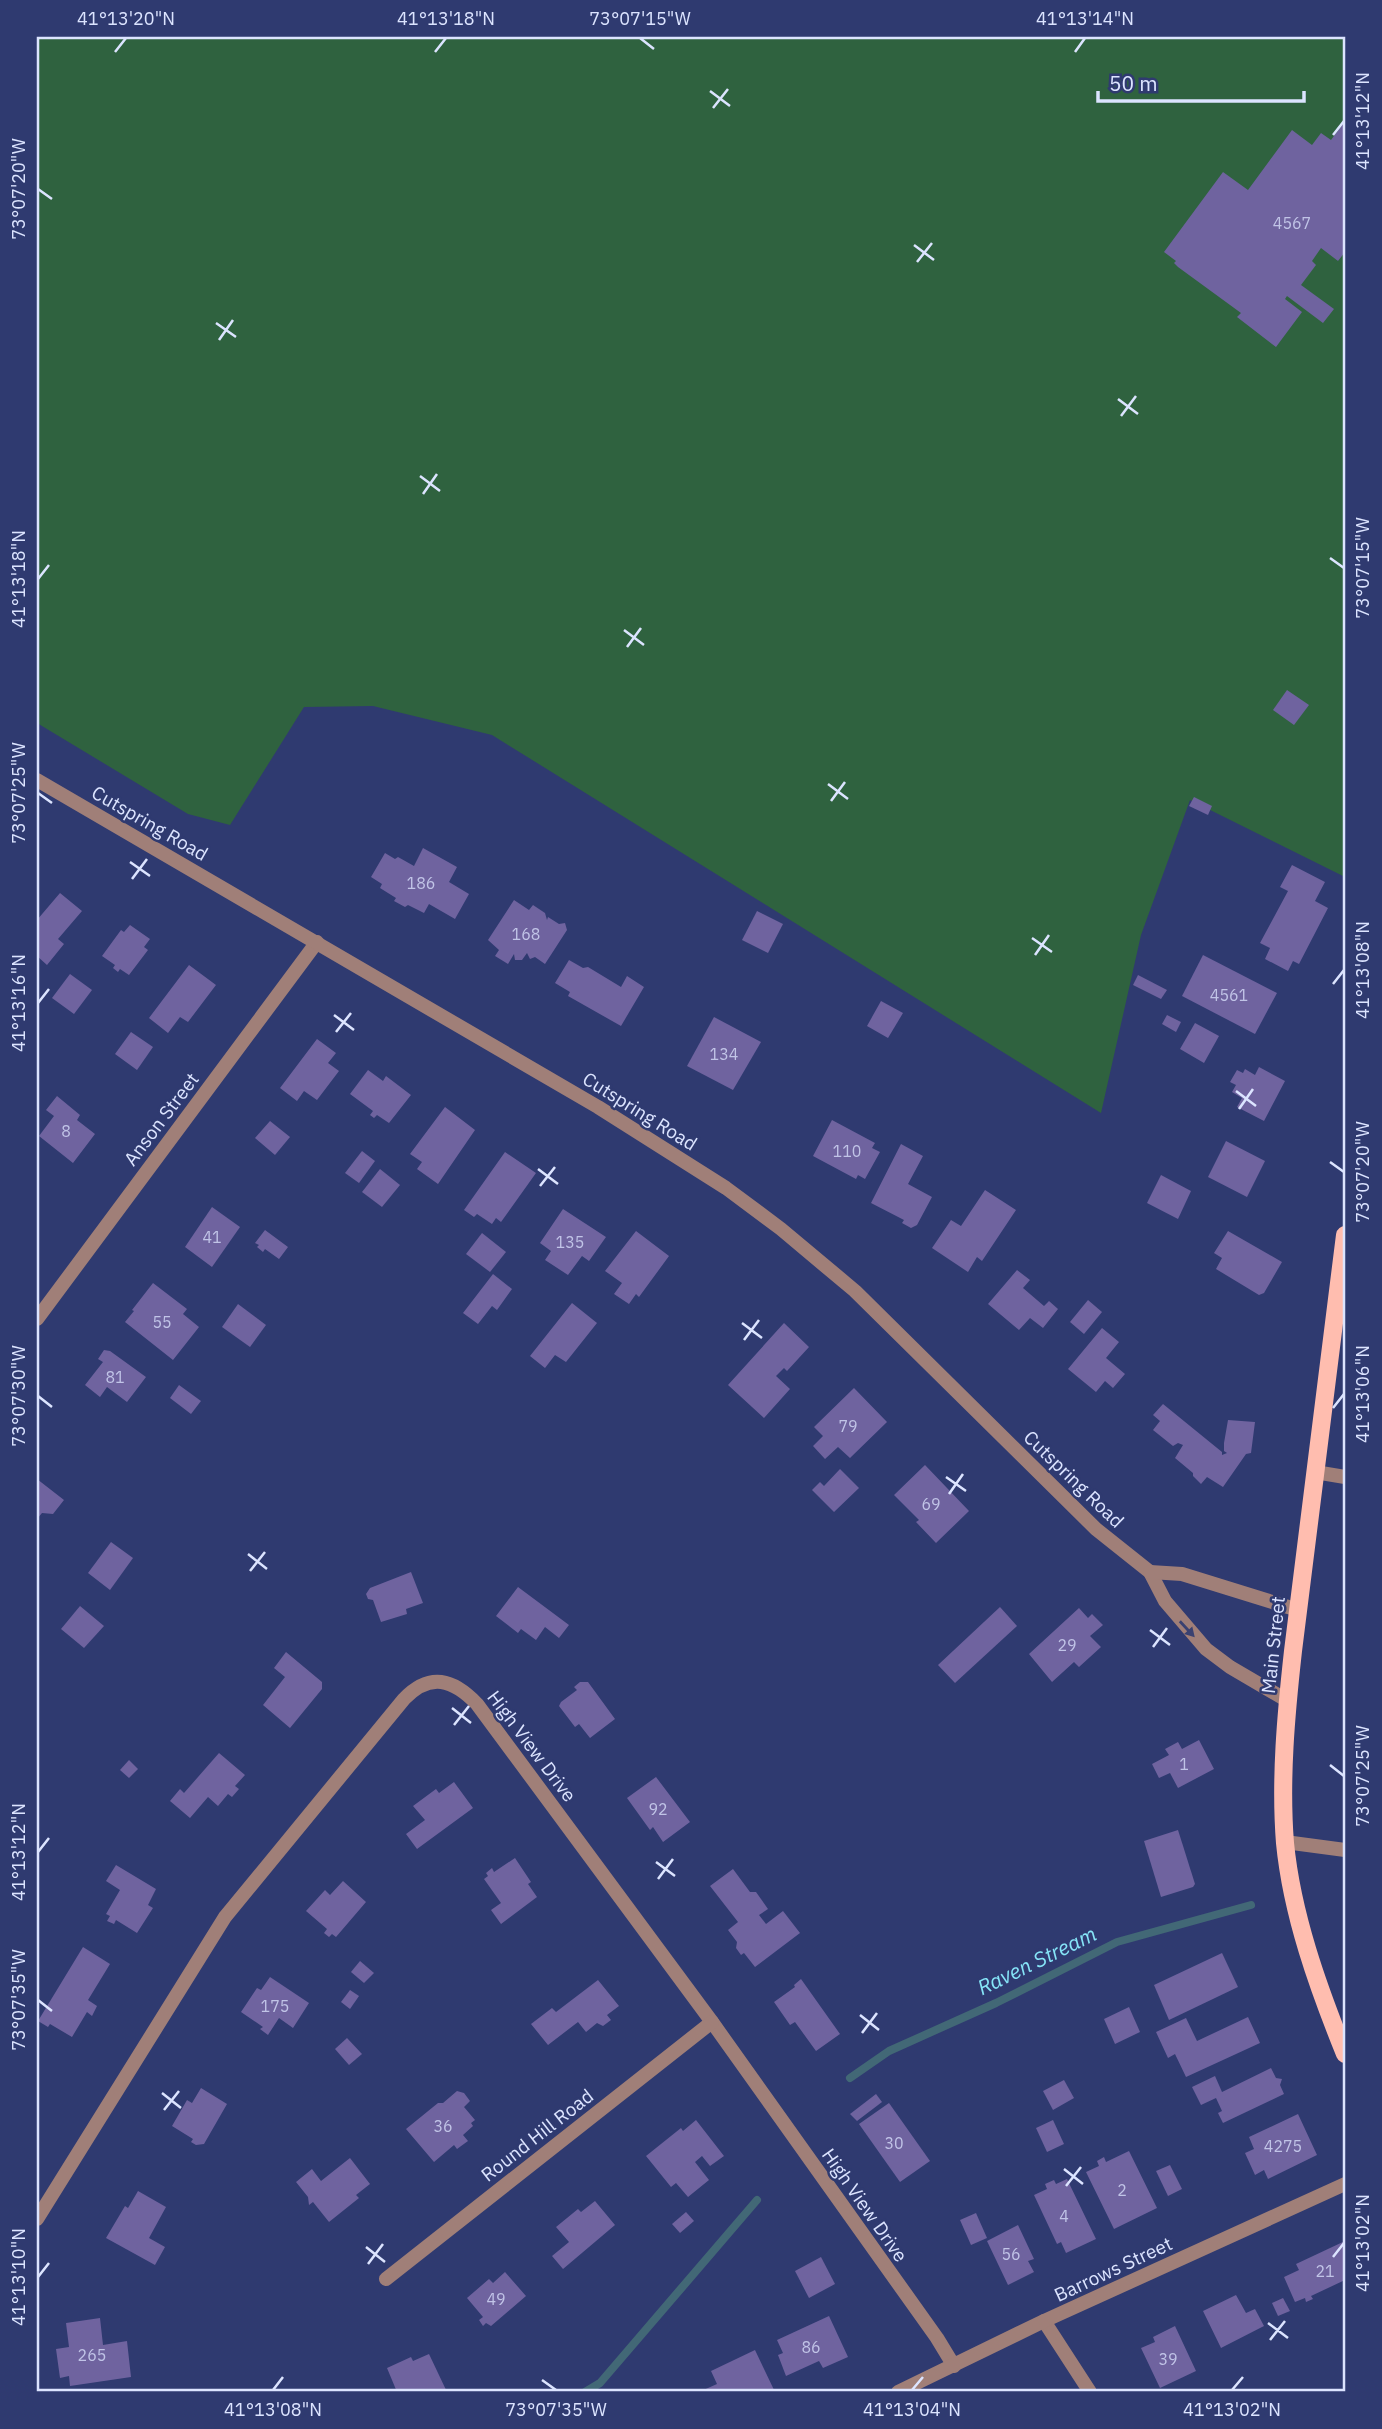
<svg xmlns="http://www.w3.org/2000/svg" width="1382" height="2429" font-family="'IBM Plex Sans',sans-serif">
<rect width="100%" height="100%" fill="#2f3a70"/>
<path fill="#2f623f" d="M37,37H1345V877L1190,800L1141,935L1101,1113L492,735L373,706L304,707L230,825L188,814L37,723Z"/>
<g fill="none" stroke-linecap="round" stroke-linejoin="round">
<g stroke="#426876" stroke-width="8">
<path d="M850,2078L889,2051L996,2003L1117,1942L1251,1905"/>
<path d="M585,2392L600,2383L757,2200"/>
</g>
</g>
<g fill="#6f639f">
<path d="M1345,121V252L1338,261L1321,248L1312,261L1316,265L1301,285L1334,309L1323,323L1287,296L1285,299L1302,312L1276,347L1237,317L1241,313L1178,267L1174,263L1176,261L1164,252L1223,172L1248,190L1292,130L1312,145L1321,133L1331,140Z"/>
<path d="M1287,690L1309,705L1294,725L1273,710Z"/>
<path d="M1194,797L1212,806L1208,815L1189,806Z"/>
<path d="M423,848L457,867L449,882L469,894L455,919L429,904L424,913L408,905L405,907L394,901L396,898L380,888L382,884L371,877L385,853L395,859L398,857L414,866Z"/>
<path d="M1292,865L1325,882L1315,901L1328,908L1299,964L1293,961L1288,971L1265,959L1270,948L1260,943L1288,891L1280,887Z"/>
<path d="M60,893L82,911L58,939L64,944L47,965L37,956V920Z"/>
<path d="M514,900L529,910L533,905L545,913L547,920L548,917L559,924L565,923L567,930L545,964L535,957L530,959L527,953L522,960H515L514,954L508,964L495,956L499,950L488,940Z"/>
<path d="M757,911L783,924L768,953L742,940Z"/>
<path d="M130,925L150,939L144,947L148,950L129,975L120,969L118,972L113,968L115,965L102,956L121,930L124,932Z"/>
<path d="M1203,955L1277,993L1255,1034L1182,996Z"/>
<path d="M569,960L583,968L588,967L621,987L627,976L644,987L621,1026L568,996L570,992L555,983Z"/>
<path d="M189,965L216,985L188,1022L180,1017L168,1033L149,1018Z"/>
<path d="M70,974L92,990L74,1014L52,998Z"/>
<path d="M1138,975L1167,990L1161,999L1133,985Z"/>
<path d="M881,1001L903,1013L888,1038L867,1026Z"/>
<path d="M1167,1015L1181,1022L1176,1032L1162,1024Z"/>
<path d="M714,1017L761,1042L733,1090L687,1066Z"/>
<path d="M1195,1023L1219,1036L1204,1063L1180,1049Z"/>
<path d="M131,1032L153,1047L137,1070L115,1054Z"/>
<path d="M317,1039L336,1053L328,1063L339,1071L317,1100L304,1091L297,1101L280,1088Z"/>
<path d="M1259,1067L1285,1081L1264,1121L1237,1107L1242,1098L1232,1092L1236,1085L1230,1082L1237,1070L1243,1073L1245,1069L1255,1075Z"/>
<path d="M368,1070L383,1081L386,1076L411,1095L389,1123L377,1115L374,1118L370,1115L373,1111L350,1094Z"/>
<path d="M57,1096L80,1115L77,1120L95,1134L73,1163L39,1136L54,1116L46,1110Z"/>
<path d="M445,1107L475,1130L438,1184L417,1169L422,1162L410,1154Z"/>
<path d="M832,1120L875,1143L872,1148L880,1152L865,1179L858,1175L856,1179L813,1156Z"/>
<path d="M270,1121L290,1137L275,1155L255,1138Z"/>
<path d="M1226,1141L1265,1161L1247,1197L1208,1177Z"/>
<path d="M901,1144L923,1156L908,1184L932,1197L917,1225L911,1228L902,1223L904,1220L871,1203Z"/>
<path d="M362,1151L375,1161L359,1183L345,1173Z"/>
<path d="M505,1152L536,1173L501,1222L496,1218L492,1224L477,1214L474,1217L464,1210Z"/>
<path d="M380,1169L400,1185L382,1207L362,1192Z"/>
<path d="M1161,1175L1191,1191L1178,1219L1147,1203Z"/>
<path d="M985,1190L1016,1210L982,1261L977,1257L968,1272L932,1248L951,1220L961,1226Z"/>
<path d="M212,1207L240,1227L212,1267L185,1247Z"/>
<path d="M563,1209L606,1237L589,1261L582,1256L568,1275L545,1260L551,1251L540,1243Z"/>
<path d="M265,1230L288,1247L279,1259L265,1249L263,1252L257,1247L259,1245L255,1243Z"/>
<path d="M636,1231L669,1256L639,1297L636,1294L629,1304L614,1294L622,1283L605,1271Z"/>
<path d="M1228,1231L1282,1262L1264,1293L1259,1295L1216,1269L1222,1258L1214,1253Z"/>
<path d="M482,1233L506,1252L490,1272L466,1254Z"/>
<path d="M1017,1270L1030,1280L1023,1288L1044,1306L1049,1301L1058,1309L1043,1328L1030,1318L1019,1330L988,1304Z"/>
<path d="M493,1274L512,1289L497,1310L492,1306L478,1324L463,1313Z"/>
<path d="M153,1283L187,1309L183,1314L199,1327L173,1360L125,1322L134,1311L132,1310Z"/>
<path d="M1088,1300L1102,1312L1084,1334L1070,1322Z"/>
<path d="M572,1303L597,1323L566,1362L555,1355L545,1368L530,1356Z"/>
<path d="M238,1304L266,1325L250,1347L222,1327Z"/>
<path d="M784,1323L809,1347L787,1371L784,1368L776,1376L790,1389L764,1418L728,1385Z"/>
<path d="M1102,1328L1119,1342L1106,1358L1125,1374L1113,1388L1105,1381L1096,1392L1068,1369Z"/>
<path d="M104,1350L110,1351L146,1377L127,1402L107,1387L100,1397L85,1385L103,1362L98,1359Z"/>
<path d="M179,1385L201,1401L191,1414L170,1398Z"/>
<path d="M854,1388L887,1422L850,1458L838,1447L825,1459L813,1446L823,1436L814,1427Z"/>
<path d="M1163,1404L1222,1452V1455L1227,1453L1224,1451V1443L1228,1420L1255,1422L1251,1453L1246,1454L1223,1487L1207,1477L1201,1484L1193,1476V1473L1175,1458L1183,1445L1178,1443L1173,1446L1153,1430L1160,1421L1153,1415Z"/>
<path d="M925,1465L969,1511L936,1543L916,1522L919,1520L894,1495Z"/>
<path d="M840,1469L859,1488L834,1512L812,1490L820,1482L824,1486Z"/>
<path d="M37,1479L64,1500L53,1514L42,1513L37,1519Z"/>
<path d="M111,1542L133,1558L110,1590L88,1573Z"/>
<path d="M411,1572L423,1603L406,1609L407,1614L381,1622L373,1600L368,1599L366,1594L370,1588Z"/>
<path d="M518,1587L569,1625L559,1638L545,1627L536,1640L521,1629L518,1633L496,1616Z"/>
<path d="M80,1606L104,1626L84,1648L61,1629Z"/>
<path d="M1000,1607L1017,1626L955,1683L938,1665Z"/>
<path d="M1079,1608L1088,1618L1092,1614L1103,1625L1090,1636L1101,1647L1079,1667L1074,1662L1052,1682L1029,1654Z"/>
<path d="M286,1652L322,1682V1689L290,1728L263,1705L285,1677L274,1668Z"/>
<path d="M580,1682H588L615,1719L590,1738L579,1724L575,1727L559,1706L561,1702L577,1690L574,1687Z"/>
<path d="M1199,1740L1214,1769L1178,1788L1170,1773L1159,1778L1152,1764L1169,1755L1165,1749L1178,1742L1182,1749Z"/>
<path d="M219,1753L245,1775L235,1786L239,1789L232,1797L228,1794L218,1806L208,1797L190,1818L170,1801L180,1789L184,1793Z"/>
<path d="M129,1760L138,1769L129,1778L120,1770Z"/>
<path d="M656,1777L690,1822L663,1842L653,1827L650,1830L627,1798Z"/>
<path d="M454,1782L473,1808L417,1849L406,1834L425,1820L413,1806L436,1789L439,1793Z"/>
<path d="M1178,1830L1195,1884L1193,1887L1161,1897L1144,1841Z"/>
<path d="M515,1858L531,1882L528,1884L537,1897L501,1924L491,1910L501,1903L484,1879L488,1876L486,1873L492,1868L494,1872Z"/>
<path d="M116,1865L156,1889L148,1905L153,1908L137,1933L116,1920L114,1924L107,1921L110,1916L106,1914L120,1890L106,1881Z"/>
<path d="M733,1869L750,1892H756L768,1909L759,1915L766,1924L783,1911L800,1933L755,1967L744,1953L741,1955L736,1948L737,1942L728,1930L738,1922L710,1886Z"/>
<path d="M343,1881L366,1902L336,1937L332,1934L329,1937L324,1933L327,1929L306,1911L325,1890L330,1895Z"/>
<path d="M83,1947L110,1964L88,2000L97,2006L92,2016L87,2012L72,2037L50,2024L48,2027L38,2021Z"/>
<path d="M1222,1953L1238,1987L1169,2020L1154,1985Z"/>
<path d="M360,1961L374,1973L364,1983L351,1972Z"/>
<path d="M270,1977L309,2003L293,2028L279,2018L268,2035L260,2029L263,2027L241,2012L257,1988L261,1990Z"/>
<path d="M801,1979L840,2034L816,2051L795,2022L790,2025L774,2002L795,1987L794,1985Z"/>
<path d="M598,1980L619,2006L607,2015L611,2020L603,2026L597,2023L586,2032L578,2022L548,2045L531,2024L552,2008L556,2012Z"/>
<path d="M350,1990L359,1996L350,2009L341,2002Z"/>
<path d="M1129,2007L1140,2032L1115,2044L1104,2019Z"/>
<path d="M1248,2017L1260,2043L1186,2077L1175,2054L1168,2058L1156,2032L1186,2018L1197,2041Z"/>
<path d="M347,2038L362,2054L349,2065L335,2049Z"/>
<path d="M1271,2068L1276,2078L1282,2079L1280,2085L1284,2094L1223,2123L1218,2113L1222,2111L1216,2098L1201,2105L1192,2087L1215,2076L1222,2092Z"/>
<path d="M1064,2080L1074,2098L1053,2110L1043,2091Z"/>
<path d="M201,2088L227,2104L204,2144L196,2145L191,2142L193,2139L172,2126L187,2100L192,2103Z"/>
<path d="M457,2091L464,2093L470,2101L464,2107L475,2120L471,2123L473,2126L463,2135L468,2141L457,2149L454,2145L434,2162L406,2129L438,2103H443Z"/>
<path d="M876,2094L882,2102L857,2121L850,2114Z"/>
<path d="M889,2103L930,2161L900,2182L859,2124Z"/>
<path d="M1298,2114L1317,2155L1268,2179L1264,2170L1255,2175L1245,2153L1254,2149L1249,2137Z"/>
<path d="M696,2120L724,2156L710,2166L702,2156L695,2162L709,2180L688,2197L676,2183L671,2187L646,2156L681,2128L683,2131Z"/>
<path d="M1053,2120L1064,2144L1047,2152L1036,2128Z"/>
<path d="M1129,2151L1157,2208L1114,2229L1086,2172L1099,2166L1097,2161L1104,2157L1106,2162Z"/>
<path d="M350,2158L370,2184L356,2195L359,2198L329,2222L313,2202L309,2205L308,2197L296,2182L312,2169L321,2181Z"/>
<path d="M1170,2165L1182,2189L1168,2196L1156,2171Z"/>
<path d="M1067,2179L1096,2239L1066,2253L1061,2242L1057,2244L1034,2195L1047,2189L1045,2184L1054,2180L1056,2184Z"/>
<path d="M138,2191L166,2207L149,2238L165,2247L155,2265L106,2238L125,2206L128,2208Z"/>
<path d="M595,2201L615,2225L563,2269L552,2256L569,2242L556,2227L578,2209L581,2212Z"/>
<path d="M686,2212L694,2221L680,2233L672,2224Z"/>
<path d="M976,2213L987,2238L971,2245L960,2220Z"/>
<path d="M1018,2225L1034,2259L1028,2261L1034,2272L1008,2285L987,2241Z"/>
<path d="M1345,2241V2280L1311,2296L1313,2299L1306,2302L1305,2298L1295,2302L1284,2277L1299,2270L1296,2264Z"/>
<path d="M821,2257L835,2284L809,2298L795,2271Z"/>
<path d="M505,2272L526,2296L491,2326L486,2323L483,2326L479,2320L483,2317L467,2298L489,2279L493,2283Z"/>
<path d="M1236,2295L1246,2313L1255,2309L1264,2326L1221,2348L1203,2311Z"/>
<path d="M1283,2298L1290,2311L1278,2316L1272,2303Z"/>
<path d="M829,2316L848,2357L823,2368L819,2361L786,2376L778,2355L783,2353L777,2340Z"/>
<path d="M100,2318L103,2345L127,2341L131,2377L70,2386L69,2376L60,2378L56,2349L69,2347L66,2323Z"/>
<path d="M1175,2326L1196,2371L1160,2388L1141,2348L1155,2342L1153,2337Z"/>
<path d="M755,2350L775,2392H699L717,2384L711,2371Z"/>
<path d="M429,2354L447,2392H397L387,2368L411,2357L413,2361Z"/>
</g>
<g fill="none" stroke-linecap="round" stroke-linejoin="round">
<g stroke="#a07f78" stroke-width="14">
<path d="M37,1319L317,942"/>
<path d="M1315,1472L1345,1477"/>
<path d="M1285,1842L1345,1850"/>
<path d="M37,2219L225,1917L404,1699C430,1672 453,1679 477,1704L712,2022L937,2338L954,2366"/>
<path d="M386,2279L712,2022"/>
<path d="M1044,2321L1090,2392"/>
<path d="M898,2392L1044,2321L1345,2184"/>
</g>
<g stroke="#a07f78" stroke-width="14">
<path d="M37,780L598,1107L726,1188L781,1229L855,1291L1096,1529L1150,1572L1165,1601L1206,1649L1230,1667L1288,1701"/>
<path d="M1150,1572L1182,1574L1298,1610"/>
</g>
<path stroke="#ffbdaf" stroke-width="18" d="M1345,1235L1293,1651C1286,1714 1280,1780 1285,1843C1292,1915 1318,1987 1345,2054"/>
</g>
<defs><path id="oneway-solid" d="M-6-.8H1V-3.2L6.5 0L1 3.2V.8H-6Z" transform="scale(1.75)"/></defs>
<use fill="#3a4171" href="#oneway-solid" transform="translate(1187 1629) rotate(47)"/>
<path fill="none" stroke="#dce4ff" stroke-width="2.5" d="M640,38L654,49M115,52L126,38M435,52L446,38M1075,52L1085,38M710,91L730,106M713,108L728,89M1333,135L1344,121M38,189L52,199M914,245L934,260M917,262L932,243M216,323L236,337M219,340L233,320M1118,399L1138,414M1121,416L1136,396M420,476L440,491M423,494L437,474M1330,558L1344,568M38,579L49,565M624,630L644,645M627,647L641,628M828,784L848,799M38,793L52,803M831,801L845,782M130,862L150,876M132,879L147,859M1032,938L1052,952M1035,955L1049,935M1333,984L1344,970M38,1003L49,989M334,1015L354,1030M336,1032L351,1013M1236,1091L1256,1106M1239,1109L1253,1089M1330,1162L1344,1172M538,1169L558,1184M540,1186L555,1167M742,1323L762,1338M744,1340L759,1320M38,1396L52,1407M1333,1408L1344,1394M946,1477L966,1491M949,1494L963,1474M248,1554L267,1569M250,1571L265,1552M1150,1630L1170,1645M1153,1647L1167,1628M452,1708L471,1723M454,1725L469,1706M1330,1765L1344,1776M38,1852L49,1838M656,1862L675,1876M658,1879L673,1859M38,2000L52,2011M860,2015L879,2030M862,2033L877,2013M162,2093L181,2108M164,2110L179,2091M1064,2169L1083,2184M1066,2186L1081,2167M366,2247L385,2262M1333,2257L1344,2243M368,2264L383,2244M38,2277L49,2263M1268,2323L1288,2338M1270,2340L1285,2321M542,2380L556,2390M273,2390L283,2377M912,2390L923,2377M1232,2390L1243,2377"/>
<g text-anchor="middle" stroke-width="5" stroke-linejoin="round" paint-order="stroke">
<g font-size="16" fill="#c1c4e7">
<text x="1292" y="229">4567</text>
<text x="421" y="889">186</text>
<text x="526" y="940">168</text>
<text x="1229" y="1001">4561</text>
<text x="724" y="1060">134</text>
<text x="66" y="1137">8</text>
<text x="847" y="1157">110</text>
<text x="212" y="1243">41</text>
<text x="570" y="1248">135</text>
<text x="162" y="1328">55</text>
<text x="115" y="1383">81</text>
<text x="848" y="1432">79</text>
<text x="931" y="1510">69</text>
<text x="1067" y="1651">29</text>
<text x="1184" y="1770">1</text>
<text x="658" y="1815">92</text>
<text x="275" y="2012">175</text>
<text x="443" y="2132">36</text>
<text x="894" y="2149">30</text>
<text x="1283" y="2152">4275</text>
<text x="1122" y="2196">2</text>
<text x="1064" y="2222">4</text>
<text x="1011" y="2260">56</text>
<text x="1325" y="2277">21</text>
<text x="496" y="2305">49</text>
<text x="811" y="2353">86</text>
<text x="92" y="2361">265</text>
<text x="1168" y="2365">39</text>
</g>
<g font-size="19" fill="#dce4ff" stroke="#2f3a70">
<text transform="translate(150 823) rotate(30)" y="7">Cutspring Road</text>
<text transform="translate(640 1111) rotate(32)" y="7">Cutspring Road</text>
<text transform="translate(161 1119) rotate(-53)" y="7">Anson Street</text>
<text transform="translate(1074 1479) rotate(44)" y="7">Cutspring Road</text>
<text transform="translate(1273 1645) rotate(-84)" y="7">Main Street</text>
<text transform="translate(532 1746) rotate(53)" y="7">High View Drive</text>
<text transform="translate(537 2135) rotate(-38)" y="7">Round Hill Road</text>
<text transform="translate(865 2205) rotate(55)" y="7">High View Drive</text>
<text transform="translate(1113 2269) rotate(-25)" y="7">Barrows Street</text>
</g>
<g font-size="21" font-style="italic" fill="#86e5f8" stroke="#2f3a70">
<text transform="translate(1037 1961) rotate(-26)" y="7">Raven Stream</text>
</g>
</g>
<rect width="1382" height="2429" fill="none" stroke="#2f3a70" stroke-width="77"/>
<path d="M1098 91v10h206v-10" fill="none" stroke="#dce4ff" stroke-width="3.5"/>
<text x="1109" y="91" font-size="21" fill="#dce4ff" stroke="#2f3a70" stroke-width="5" paint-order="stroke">50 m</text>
<rect x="38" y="38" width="1306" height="2352" fill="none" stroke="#dce4ff" stroke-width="2.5"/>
<g font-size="18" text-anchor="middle" fill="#dce4ff">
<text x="126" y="25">41°13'20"N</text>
<text x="446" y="25">41°13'18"N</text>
<text x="640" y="25">73°07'15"W</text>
<text x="1085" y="25">41°13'14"N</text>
<text transform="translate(1363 121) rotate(-90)" y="6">41°13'12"N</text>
<text transform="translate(19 189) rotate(-90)" y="6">73°07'20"W</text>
<text transform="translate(1363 568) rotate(-90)" y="6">73°07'15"W</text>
<text transform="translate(19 579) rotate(-90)" y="6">41°13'18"N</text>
<text transform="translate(19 793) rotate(-90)" y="6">73°07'25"W</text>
<text transform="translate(1363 970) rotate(-90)" y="6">41°13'08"N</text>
<text transform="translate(19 1003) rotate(-90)" y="6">41°13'16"N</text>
<text transform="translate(1363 1172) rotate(-90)" y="6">73°07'20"W</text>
<text transform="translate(1363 1394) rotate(-90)" y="6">41°13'06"N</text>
<text transform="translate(19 1396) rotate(-90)" y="6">73°07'30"W</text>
<text transform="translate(1363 1776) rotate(-90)" y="6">73°07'25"W</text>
<text transform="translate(19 1852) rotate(-90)" y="6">41°13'12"N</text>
<text transform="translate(19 2000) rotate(-90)" y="6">73°07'35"W</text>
<text transform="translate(1363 2243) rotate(-90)" y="6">41°13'02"N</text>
<text transform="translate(19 2277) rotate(-90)" y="6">41°13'10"N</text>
<text x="273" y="2416">41°13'08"N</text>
<text x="556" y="2416">73°07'35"W</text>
<text x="912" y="2416">41°13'04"N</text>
<text x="1232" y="2416">41°13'02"N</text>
</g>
</svg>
